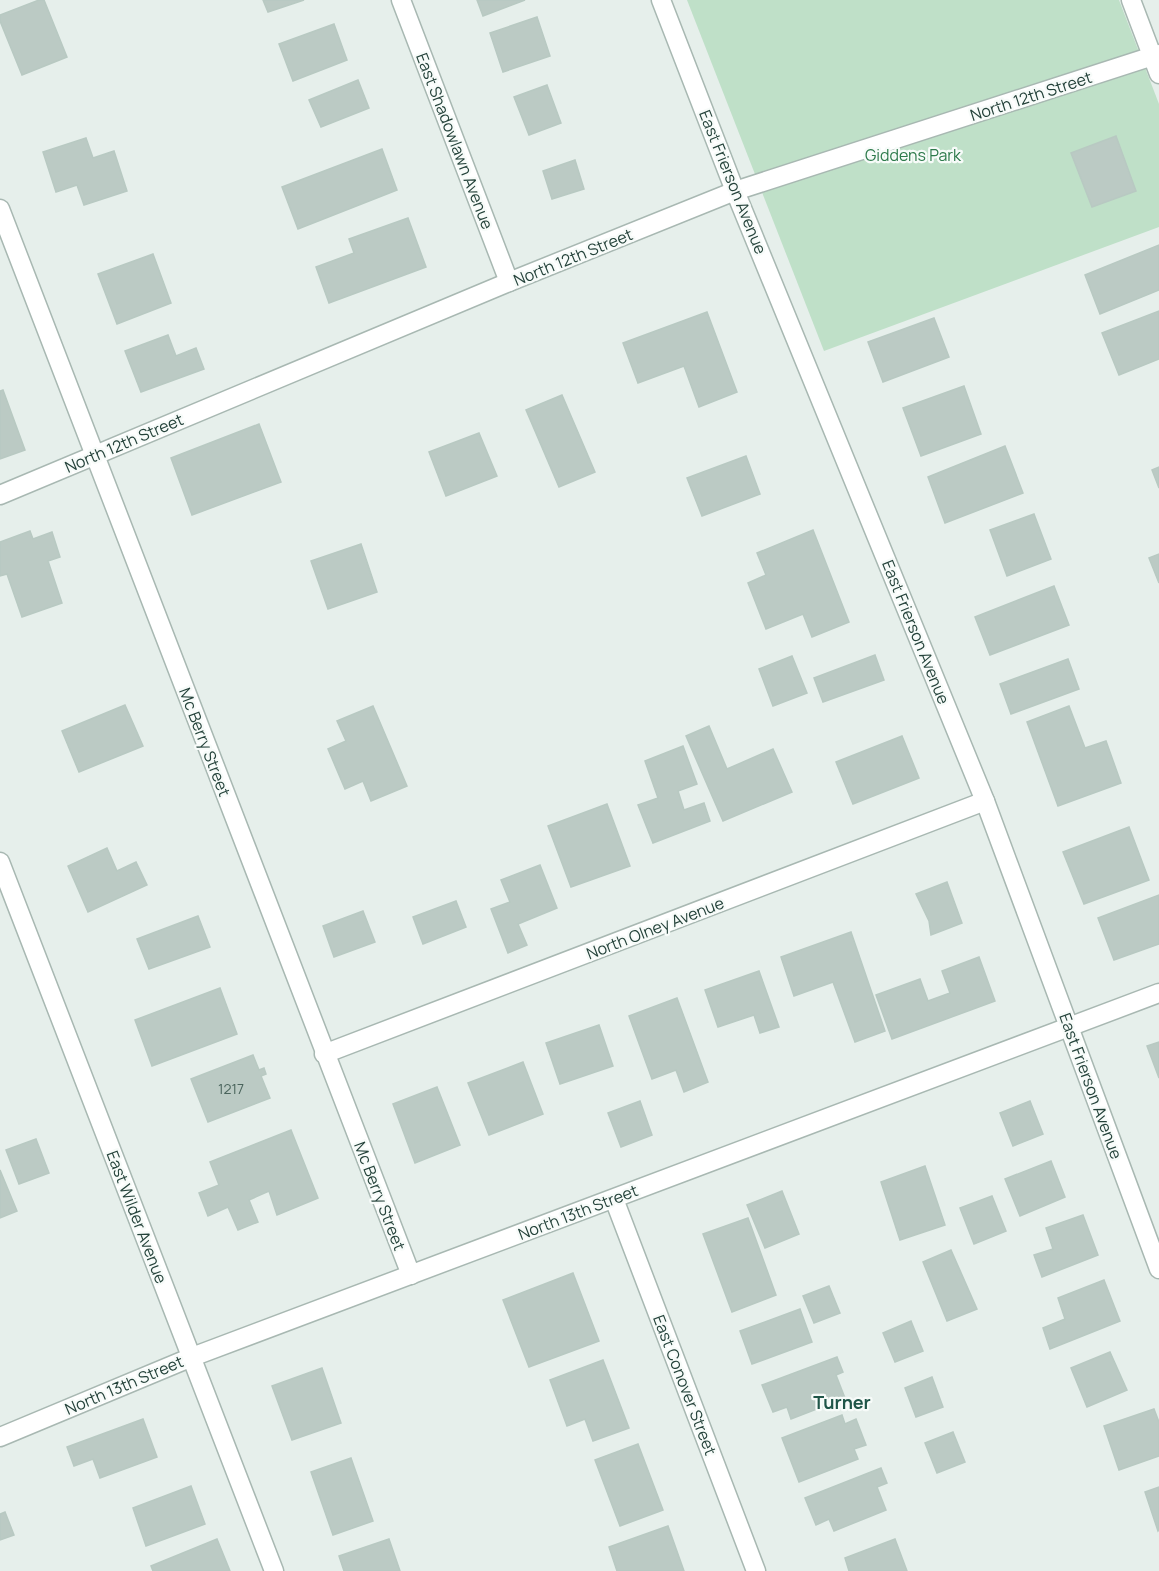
<svg xmlns="http://www.w3.org/2000/svg" width="1159" height="1571" font-family="Manrope,sans-serif">
<rect width="100%" height="100%" fill="#e6efeb"/>
<path fill="#bfe0c8" d="M687,0H1119L1159,104V227L824,351Z"/>
<g fill="#bbcac4" stroke="#b8c9c2" stroke-width="1.5">
<path d="M39,0H44L67,57L22,75L0,21V15Z"/>
<path d="M263,0H304L268,12Z"/>
<path d="M477,0H525L483,16Z"/>
<path d="M537,17L550,56L503,72L490,33Z"/>
<path d="M334,24L347,60L293,81L279,44Z"/>
<path d="M358,80L369,108L321,127L309,100Z"/>
<path d="M547,85L561,123L529,135L514,97Z"/>
<path d="M1116,136L1136,191L1092,207L1071,153Z"/>
<path d="M86,138L93,158L114,151L127,191L84,205L77,185L56,192L43,152Z"/>
<path d="M382,149L397,190L298,229L282,187Z"/>
<path d="M575,160L584,189L552,199L543,171Z"/>
<path d="M408,218L426,267L329,303L316,267L354,253L349,239Z"/>
<path d="M1159,245V290L1100,314L1085,275Z"/>
<path d="M153,254L171,303L117,324L98,274Z"/>
<path d="M1159,311V359L1119,375L1102,333Z"/>
<path d="M707,312L737,392L699,407L684,366L638,383L623,343Z"/>
<path d="M934,318L949,357L883,382L868,342Z"/>
<path d="M168,335L176,356L196,348L204,369L141,392L125,351Z"/>
<path d="M964,386L981,434L921,456L903,408Z"/>
<path d="M3,390L25,450L0,459V391Z"/>
<path d="M562,395L595,472L559,487L526,410Z"/>
<path d="M259,424L281,482L192,515L171,458Z"/>
<path d="M479,433L497,476L446,496L429,452Z"/>
<path d="M1005,446L1023,493L945,523L928,477Z"/>
<path d="M746,456L760,494L702,516L687,478Z"/>
<path d="M1159,467V488L1152,470Z"/>
<path d="M1034,514L1051,559L1007,576L990,530Z"/>
<path d="M813,530L849,622L812,637L803,614L766,629L748,583L766,575L757,553Z"/>
<path d="M30,531L33,539L52,532L60,557L48,561L62,603L22,617L7,574L0,576V542Z"/>
<path d="M361,544L377,592L328,609L311,561Z"/>
<path d="M1159,554V583L1149,558Z"/>
<path d="M1054,586L1069,625L990,655L975,617Z"/>
<path d="M875,655L884,680L823,702L814,678Z"/>
<path d="M792,656L807,693L773,706L759,669Z"/>
<path d="M1068,659L1079,689L1011,714L1000,684Z"/>
<path d="M125,705L143,746L79,772L62,731Z"/>
<path d="M373,706L407,786L371,801L363,781L345,789L328,749L346,741L337,721Z"/>
<path d="M1069,706L1085,748L1106,741L1121,783L1058,806L1027,722Z"/>
<path d="M709,726L727,769L773,749L792,792L723,821L686,736Z"/>
<path d="M902,736L919,778L853,804L836,762Z"/>
<path d="M683,746L697,784L678,791L684,810L704,803L710,821L653,843L638,805L658,798L645,761Z"/>
<path d="M607,804L630,866L571,887L548,826Z"/>
<path d="M1129,827L1149,880L1084,904L1063,852Z"/>
<path d="M107,848L117,871L136,862L147,885L88,912L68,866Z"/>
<path d="M540,865L557,908L518,924L527,945L508,953L491,909L510,902L501,880Z"/>
<path d="M947,882L962,923L931,935L929,921L916,894Z"/>
<path d="M1159,895V944L1114,960L1098,918Z"/>
<path d="M456,901L466,927L423,944L413,917Z"/>
<path d="M363,911L375,942L334,957L323,926Z"/>
<path d="M198,916L210,947L149,969L137,939Z"/>
<path d="M851,932L885,1031L855,1042L833,982L794,996L781,957Z"/>
<path d="M979,957L995,1001L892,1039L876,995L920,979L928,1001L950,993L942,971Z"/>
<path d="M759,971L779,1027L760,1033L754,1015L718,1027L705,990Z"/>
<path d="M220,988L237,1034L152,1066L135,1020Z"/>
<path d="M677,998L708,1082L684,1092L676,1070L652,1079L629,1016Z"/>
<path d="M599,1025L613,1066L560,1084L546,1043Z"/>
<path d="M1159,1042V1078L1147,1046Z"/>
<path d="M253,1055L259,1070L264,1068L266,1074L261,1076L270,1098L208,1122L191,1079Z"/>
<path d="M523,1062L543,1114L489,1135L468,1083Z"/>
<path d="M437,1087L460,1145L415,1163L393,1104Z"/>
<path d="M640,1101L652,1135L621,1147L608,1113Z"/>
<path d="M1030,1101L1043,1134L1013,1146L1000,1113Z"/>
<path d="M291,1130L318,1198L277,1215L269,1191L249,1200L258,1222L238,1230L228,1207L208,1216L199,1193L219,1185L210,1162Z"/>
<path d="M36,1139L49,1173L19,1184L6,1150Z"/>
<path d="M1051,1161L1065,1197L1020,1216L1005,1179Z"/>
<path d="M925,1166L945,1225L900,1240L881,1182Z"/>
<path d="M0,1170L17,1211L0,1218Z"/>
<path d="M782,1191L799,1234L765,1248L747,1205Z"/>
<path d="M992,1196L1006,1231L974,1244L960,1208Z"/>
<path d="M1083,1215L1098,1255L1042,1277L1034,1255L1053,1249L1046,1228Z"/>
<path d="M748,1218L776,1295L732,1312L703,1234Z"/>
<path d="M951,1250L977,1309L947,1321L923,1262Z"/>
<path d="M573,1273L599,1341L529,1367L503,1300Z"/>
<path d="M1104,1280L1120,1321L1050,1349L1043,1328L1065,1319L1058,1298Z"/>
<path d="M829,1286L840,1313L814,1323L803,1296Z"/>
<path d="M800,1309L812,1342L752,1364L740,1331Z"/>
<path d="M911,1321L923,1351L895,1362L883,1333Z"/>
<path d="M1110,1352L1127,1390L1087,1407L1071,1368Z"/>
<path d="M837,1357L843,1372L836,1375L845,1398L791,1419L787,1407L773,1412L762,1385Z"/>
<path d="M603,1360L629,1428L593,1441L585,1419L567,1426L550,1380Z"/>
<path d="M322,1368L341,1423L292,1440L272,1386Z"/>
<path d="M932,1377L943,1407L916,1417L905,1388Z"/>
<path d="M1154,1409L1159,1422V1456L1119,1470L1104,1426Z"/>
<path d="M842,1415L845,1424L856,1419L866,1445L854,1449L858,1459L799,1482L782,1438Z"/>
<path d="M143,1419L157,1457L100,1478L93,1459L74,1466L67,1447Z"/>
<path d="M953,1432L965,1462L937,1473L925,1443Z"/>
<path d="M638,1444L663,1510L620,1526L595,1460Z"/>
<path d="M351,1458L373,1521L333,1535L311,1472Z"/>
<path d="M881,1468L887,1483L877,1487L886,1510L834,1531L829,1519L816,1525L805,1498Z"/>
<path d="M191,1486L205,1524L146,1546L133,1508Z"/>
<path d="M1159,1487V1530L1158,1531L1145,1492Z"/>
<path d="M5,1512L14,1535L0,1540V1514Z"/>
<path d="M668,1526L684,1571H617L609,1547Z"/>
<path d="M217,1539L230,1571H153L151,1566Z"/>
<path d="M389,1539L400,1571H344L339,1556Z"/>
<path d="M895,1539L907,1571H849L845,1558Z"/>
</g>
<g fill="none" stroke-linecap="round" stroke-linejoin="round">
<g stroke="#a8b8b2" stroke-width="21">
<g id="minor">
<path d="M401,0L509,282"/>
<path d="M661,0L735,191L985,801L1159,1269"/>
<path d="M1131,0L1159,74"/>
<path d="M0,209L411,1275"/>
<path d="M0,495L509,282L735,191L1159,54"/>
<path d="M0,862L274,1571"/>
<path d="M324,1054L985,801"/>
<path d="M614,1199L756,1571"/>
<path d="M0,1437L192,1357L1159,993"/>
</g>
</g>
<use href="#minor" stroke="#fff" stroke-width="18"/>
</g>
<g text-anchor="middle" stroke-width="4.5" stroke-linejoin="round" paint-order="stroke">
<g font-size="14" fill="#4a645c">
<text x="231" y="1094">1217</text>
</g>
<g font-size="16" fill="#24423a" stroke="#f7fbf9">
<text transform="translate(1031 96) rotate(-18)" y="6">North 12th Street</text>
<text transform="translate(455 141) rotate(69)" y="6">East Shadowlawn Avenue</text>
<text transform="translate(733 182) rotate(68)" y="6">East Frierson Avenue</text>
<text transform="translate(573 257) rotate(-22)" y="6">North 12th Street</text>
<text transform="translate(124 443) rotate(-23)" y="6">North 12th Street</text>
<text transform="translate(916 632) rotate(68)" y="6">East Frierson Avenue</text>
<text transform="translate(205 742) rotate(69)" y="6">Mc Berry Street</text>
<text transform="translate(655 928) rotate(-21)" y="6">North Olney Avenue</text>
<text transform="translate(1091 1086) rotate(70)" y="6">East Frierson Avenue</text>
<text transform="translate(380 1196) rotate(69)" y="6">Mc Berry Street</text>
<text transform="translate(578 1212) rotate(-21)" y="6">North 13th Street</text>
<text transform="translate(137 1217) rotate(69)" y="6">East Wilder Avenue</text>
<text transform="translate(124 1385) rotate(-23)" y="6">North 13th Street</text>
<text transform="translate(685 1385) rotate(69)" y="6">East Conover Street</text>
</g>
<g font-size="16" fill="#2d7a4b" stroke="#f7fbf9">
<text x="913" y="161">Giddens Park</text>
</g>
<g font-size="18" font-weight="bold" fill="#1f5548" stroke="#f7fbf9">
<text x="842" y="1409">Turner</text>
</g>
</g>
</svg>
